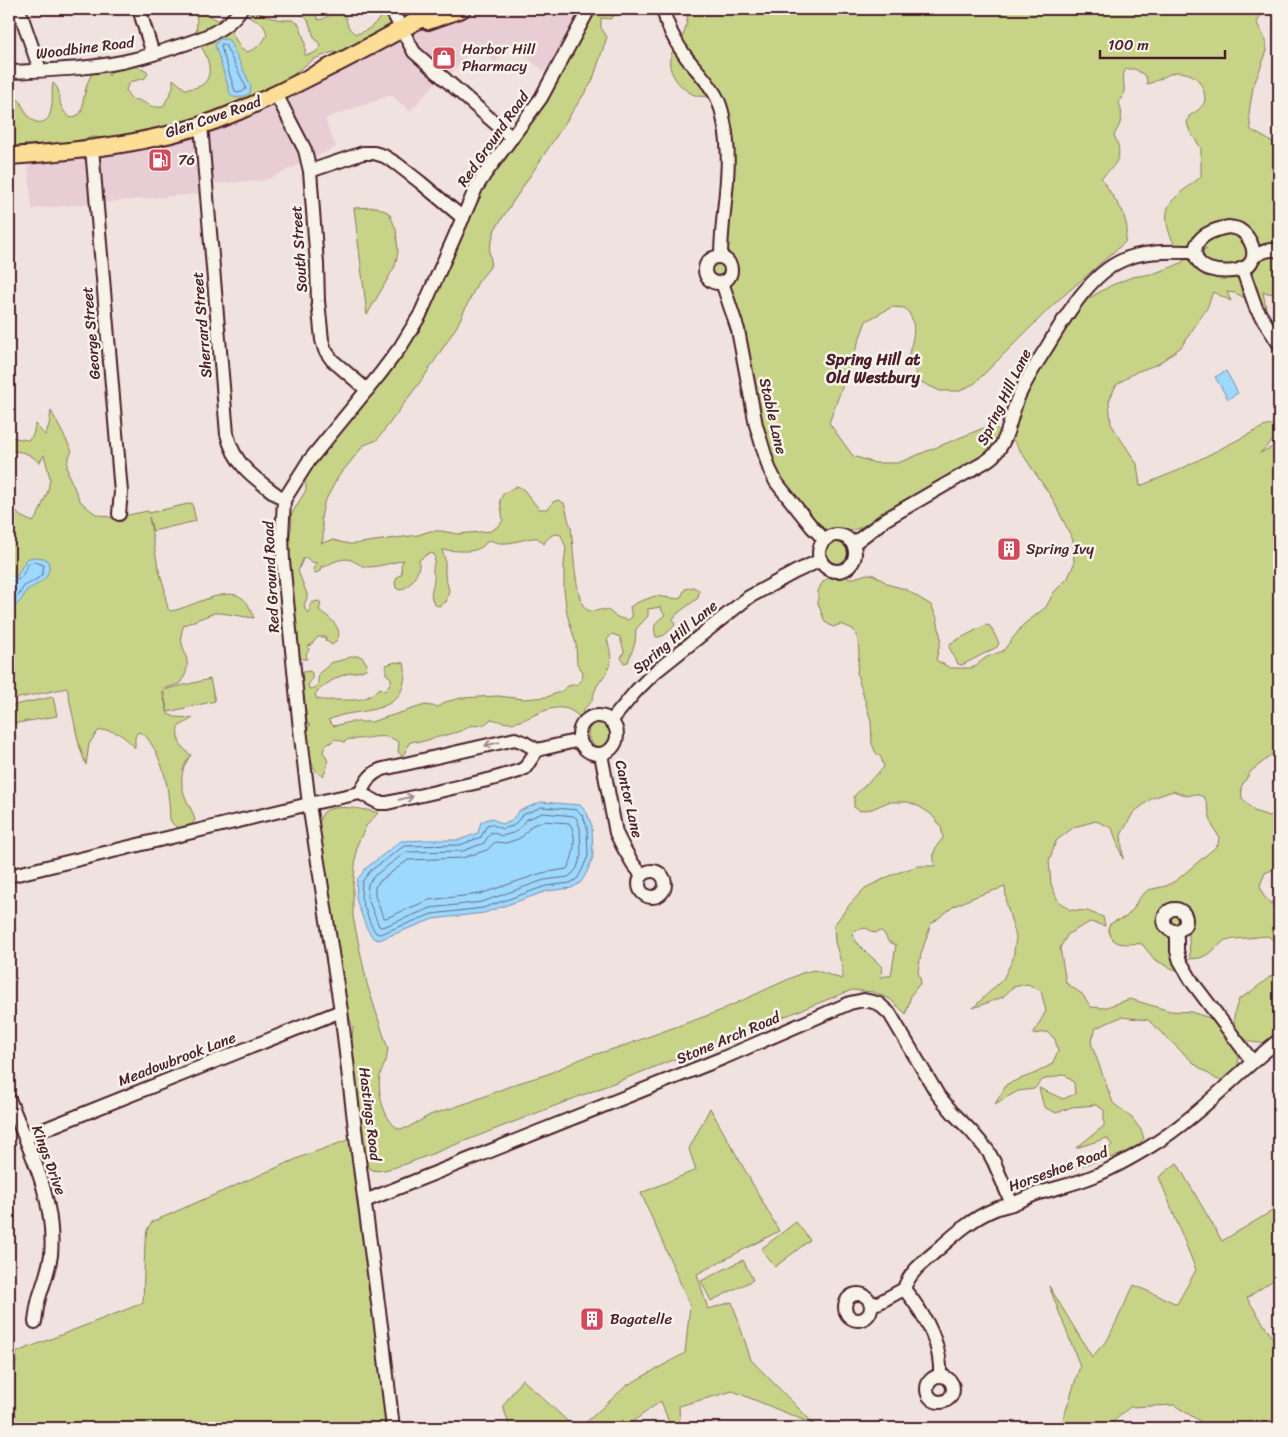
<svg xmlns="http://www.w3.org/2000/svg" width="1288" height="1437" font-family="Sriracha,sans-serif">
<rect width="100%" height="100%" fill="#f0e2df"/>
<filter id="ink" filterUnits="userSpaceOnUse"><feTurbulence type="fractalNoise" baseFrequency=".02" numOctaves="2"/><feDisplacementMap in="SourceGraphic" scale="10" xChannelSelector="R" yChannelSelector="G"/><feConvolveMatrix kernelMatrix="1 2 1 2 8 2 1 2 1" color-interpolation-filters="sRGB"/></filter>
<g filter="url(#ink)">
<path fill="#e8ced4" d="M462,9H589L552,77L510,45L496,63L475,47L445,80L441,77L410,111L391,95L325,119L336,147L269,179L261,181L206,184L207,193L32,209L27,155L113,145L276,94Z"/>
<g fill="#c7d488" stroke="#887a5a" fill-rule="evenodd">
<path d="M194,9H203L215,19L224,22L229,28L241,49L246,52C256,50 262,44 267,35C265,24 260,22 250,18L249,15L250,12L254,11L272,18L283,20H292L299,24L305,42V55C312,55 317,52 321,46L314,37L308,20L297,9H313L314,14L319,20C329,18 331,11 343,11C349,21 344,27 356,34C369,31 375,24 384,13L390,14L393,26L340,53L333,52L314,59L299,70L279,87L220,111L213,112L196,123L186,125L177,124L157,131L144,130L109,139L93,137L65,144L13,148L9,147V131L12,124L9,114V95C21,95 22,109 29,117C36,125 47,124 50,114C54,102 51,94 53,83C65,93 53,105 71,118L80,114L82,110L83,105V101L87,84L100,56L107,68L109,76L115,66C127,65 137,64 147,71L148,74L145,78L130,82L126,89C127,92 128,95 130,97C134,101 133,99 138,100C150,104 148,108 163,107L173,88V79L185,89C219,89 212,58 196,40L197,20Z"/>
<path d="M598,9H617L614,16L610,19L601,18V28L607,37L592,82L495,229L489,251L491,260L490,267L478,282L457,326L426,374L377,440L364,445L338,477L324,503L321,518L323,528V539L321,543L333,540L349,544H354L389,539L418,535L430,531H441L458,534L491,531L500,525L503,520L500,500L504,493L517,486L523,489L539,509H548L553,502L558,500L564,503C567,511 567,519 571,527C573,543 575,598 585,608C592,615 599,608 607,610C610,611 611,613 614,615C618,618 623,619 628,620L632,617L630,607L636,603L655,596L680,599L685,589L693,587L699,590L698,598L678,613L673,619L675,625C670,630 664,638 656,637C652,624 656,622 665,615L662,611L661,607L648,609V616L636,629L635,643L628,662L624,663L621,658L624,651L620,637L612,634L607,640C611,651 613,663 606,673C603,678 599,682 597,686C591,698 596,700 583,709V719C578,716 574,712 570,710C550,701 529,722 510,723C503,723 497,720 491,719C485,725 480,727 472,725L461,731L420,742L414,741L409,743L404,754L402,756L398,752L399,743C385,730 366,741 349,739L344,742L336,739L325,746L323,752C330,760 328,768 323,776C310,773 307,744 305,733L310,725L304,722C303,710 302,699 303,688C303,682 301,679 303,672L310,671L312,673V679L308,685L309,689C321,689 317,680 319,673L327,667L330,663C334,662 338,661 342,660C350,658 353,654 362,657L367,664L366,669C360,672 356,672 350,673C339,675 322,686 315,694L317,699C325,701 330,700 338,700C357,700 365,702 380,688L385,691L391,682V678L386,674V665L396,662L404,663C406,670 405,675 404,682C399,710 368,710 347,714C340,715 334,718 328,720L334,726L350,722H371L425,705L438,707L445,702L461,698L498,696L524,699L547,697L562,691L568,686L578,684L582,680L583,672L577,664L576,644L567,614L564,590V564L566,548L561,535C553,532 547,538 544,544L538,538C528,537 516,543 505,543C499,544 494,541 488,540C479,556 458,550 442,550L445,559V576L449,590L446,602L441,605L437,606C427,597 433,589 434,579C435,572 433,577 433,570C433,564 436,560 434,554L429,553L419,560C421,571 411,587 400,590L396,588L395,583L397,577L402,574L401,565L404,560C392,563 381,566 369,567C361,567 358,563 351,560C344,557 331,562 325,567L321,566L320,571L316,573L314,572L313,569L317,563L311,562L307,558L303,559L298,571L307,594V598L304,605L306,611L308,613L310,611V606L311,603L319,601L321,603L319,610C330,618 349,632 332,645L325,640L326,637H318L311,645L308,646L309,650L306,654L307,659H302L298,654L288,550H290C287,537 294,527 291,515L306,490V485L302,476L378,380L474,203L583,24Z"/>
<path d="M695,9H710L718,12H726L728,9H1264L1257,23L1266,41L1267,51L1253,87L1249,113L1251,130L1274,143L1279,150V295L1263,292L1266,308V331C1252,322 1250,314 1247,299L1235,293L1227,292L1231,301L1213,292L1207,308L1181,347L1158,364L1136,372L1116,385L1109,401L1111,424L1137,464L1140,486L1177,471L1263,427L1279,423V432L1275,438L1260,453L1279,444V746L1268,758L1251,771L1241,787L1242,798L1254,811L1269,816L1277,814L1279,808V867L1265,873L1260,885L1263,895L1279,913V945L1268,936L1225,940L1209,954L1200,958L1190,959L1189,936L1185,925L1180,933L1181,956L1179,972L1155,960L1142,944C1126,942 1113,950 1108,928L1110,924L1115,921L1126,917L1134,908L1138,899L1148,890L1166,886L1177,880L1218,845L1219,837L1212,825L1207,804L1204,797L1195,794L1187,796L1173,791L1152,798L1133,813L1121,835L1123,859L1112,828L1096,821L1074,827L1056,841L1049,861L1051,884L1058,901L1070,910L1087,911L1103,917L1105,926L1090,922L1068,934L1060,948L1066,983L1082,994L1091,1007L1104,1008L1130,999L1170,1011L1191,1012L1210,1018L1228,1037L1239,1057L1237,1071L1225,1081L1216,1079L1196,1065L1148,1020L1121,1017L1096,1028L1091,1043L1113,1103L1132,1118L1141,1130L1144,1138L1136,1148L1124,1154L1068,1169L1102,1155L1112,1145L1107,1138L1076,1148L1104,1126V1110L1096,1105L1072,1107L1056,1113L1044,1107L1039,1088L1063,1099L1075,1094L1074,1083L1065,1074L1042,1080L1034,1089L1018,1091L995,1104L1007,1084L1036,1073L1052,1064L1058,1051L1055,1039L1047,1032L1033,1034L1046,1011L1041,991L1028,984L1013,987L1003,997L973,1008L1003,979L1013,959L1016,937L1007,906L1005,887L977,896L954,906L931,924L921,954L918,971L921,982L911,995L906,1014L890,999L873,992L852,990L406,1164C398,1166 380,1173 373,1170C369,1169 366,1164 365,1160L351,1047L353,1028L346,1009L318,833C319,827 319,818 323,813C332,803 366,809 378,813L366,826L357,845L353,887V917L367,984L388,1049C387,1053 387,1058 386,1061C384,1066 381,1071 380,1076C377,1092 384,1121 399,1129L407,1128L430,1115L470,1102L515,1084L548,1074L583,1058L620,1047L717,1012L802,973L814,970L842,979V965L835,942L834,925L851,903L865,888L894,874L918,866H935C932,852 934,849 943,838L941,826L931,814L920,807L908,802H888L872,809L860,811L854,807V796L884,767L881,757L876,753L872,744L871,721L857,674L859,655L858,639L853,629L841,624L833,627L825,622L818,603V591L822,583L831,575L836,573L842,574L849,578H854L867,574L874,575L890,585L905,589L931,605L937,618L941,639L936,660L950,668H972L987,657L1003,651L1023,625L1046,607L1054,592L1068,578L1074,564L1073,540L1052,498L1007,431L1018,400L1079,304L1110,286L1132,277L1152,274L1172,267L1181,263L1187,258L1207,249L1193,244L1175,245C1168,233 1161,212 1173,200C1181,191 1192,184 1201,177V148L1190,132L1187,123L1189,116C1195,112 1200,110 1204,103C1207,96 1202,84 1196,78C1192,74 1183,72 1177,72C1168,73 1157,82 1147,84V79L1144,75L1135,69H1126C1121,76 1125,83 1124,91C1124,95 1121,99 1119,103C1124,115 1121,124 1114,135C1124,156 1118,163 1101,178L1123,212L1127,227L1125,242L1054,304L975,383L960,391H940L921,382L908,357C913,338 919,324 905,308L892,307L866,321L829,423L853,456L875,463H898L986,427C1000,428 999,428 1003,441L997,452L859,528C846,533 833,535 821,530L772,476L727,279C733,272 732,265 726,259V131L711,95C701,98 694,96 686,90C673,80 664,64 674,49C676,45 681,41 683,36C686,29 687,21 688,13ZM866,928L874,933L881,931L884,933L888,941L896,945L891,976H885L881,978L882,967C873,957 856,946 852,934L856,930Z"/>
<path d="M377,207L389,213L396,229L398,252L395,266L367,315L354,208Z"/>
<circle cx="718" cy="270" r="11"/>
<path d="M51,411L72,451L68,459L67,467L69,476L80,501L89,509L96,514L113,518L148,511L149,513L192,503L196,521L153,531L149,517L158,567L165,590V596L168,609L170,611L176,610C192,606 228,586 242,598C249,603 251,611 254,618L221,613H214L184,625C173,648 200,660 179,684L166,688L162,691L168,714L175,717L193,718L178,727C176,739 181,748 191,755C180,769 179,785 187,801C190,808 193,812 195,820C189,830 174,831 170,819C169,793 166,768 152,745C148,739 146,734 138,732L135,737V748C125,736 114,728 98,731L89,744L86,765L79,745L67,688L9,700V503L20,516L33,522L38,515L48,491L50,478L44,455L39,463C31,453 21,451 9,451V435L15,438L28,440C34,436 34,431 35,424L45,435L49,425Z"/>
<circle cx="839" cy="552" r="13"/>
<path d="M986,625L990,626L999,643L997,647L962,665L958,664L949,647L951,643Z"/>
<path d="M210,679L215,701L168,712L163,690Z"/>
<path d="M53,697L57,716L12,724L9,706Z"/>
<circle cx="601" cy="734" r="13"/>
<path d="M1279,970V1034C1275,1036 1271,1041 1266,1042C1250,1046 1233,1036 1234,1018C1234,1012 1237,1005 1239,999C1254,991 1265,980 1279,970Z"/>
<path d="M710,1108L779,1231L697,1274L708,1309L732,1302L751,1360L815,1425L733,1391L679,1406L680,1428H671L661,1401L624,1428H580L626,1386L685,1353L690,1305L641,1193L696,1170L689,1149Z"/>
<path d="M356,1137L393,1428H9L17,1352L143,1303L145,1242L147,1230L152,1222L301,1157Z"/>
<path d="M1177,1163L1222,1241L1279,1207V1276L1247,1298L1272,1337L1279,1341V1428H1211L1174,1405L1130,1407L1106,1428H1057L1062,1423L1080,1366L1049,1286L1092,1357L1108,1339L1134,1285L1177,1304L1196,1270L1159,1177Z"/>
<path d="M796,1222L810,1240L775,1267L761,1249Z"/>
<path d="M743,1260L753,1280L711,1301L701,1281Z"/>
<path d="M522,1379L575,1428H510L503,1406Z"/>
</g>
<g fill="#9dd9fe" stroke="#7c8faa">
<path d="M220,39H225L229,40L251,86L250,93C243,97 238,99 231,96L215,45L217,42Z"/>
<path d="M1226,371L1238,393L1228,399L1215,377Z"/>
<path d="M34,557L44,558L48,561C53,577 39,584 27,590L22,599L9,613V576H17L26,559Z"/>
<path d="M541,802L580,805L587,813L592,826L593,857L587,872L581,882L572,888L547,891L484,913L433,919L379,940L373,938L366,927L356,899L357,880L366,868L401,841L428,840H459L478,833L481,822L491,818L502,824L510,822L519,811Z"/>
</g>
<g fill="none" stroke-linecap="round" stroke-linejoin="round">
<g stroke="#6b697f" stroke-width="1">
<path d="M222,44L225,45L246,87L245,90L242,92L237,93L235,91L221,47Z"/>
<path d="M9,581C25,581 21,574 29,563L35,562L44,565L42,575L34,581L24,586L18,596L9,606"/>
<path d="M542,807L577,810L583,816L587,827L588,856L582,870L577,879L570,883L546,886L483,908L432,914L380,934L376,933L371,925L361,898L362,882L370,871L404,846L460,845L481,837L487,825L491,824L502,829L513,826L523,815Z"/>
<path d="M543,813L574,816L577,819L580,828L581,855L577,868L572,874L568,877L544,880L482,902L431,908L388,925L381,927L379,926L367,897L368,884L374,876L406,852L463,851L484,843L491,832L502,836L513,833L518,830L526,820Z"/>
<path d="M544,821L569,823C578,833 574,858 567,869L542,873L480,894L429,900L386,918L383,917L375,896V887L380,881L408,860L462,858L487,850L495,842L506,843L518,839L523,836L531,826Z"/>
</g>
<g stroke="#4a1f2b" stroke-width="16">
<g id="minor">
<path d="M19,9L40,70"/>
<path d="M139,9L153,54"/>
<path d="M391,9L414,52L512,138"/>
<path d="M663,9C667,27 675,42 686,57C697,71 711,84 718,100C721,107 723,115 724,122C734,168 721,211 721,257"/>
<path d="M9,72C51,70 95,69 135,59C148,56 160,52 172,48C198,40 226,32 241,9"/>
<path d="M276,94L305,150L310,171L317,264L318,301L322,340L325,350L332,360L367,390"/>
<path d="M201,125L227,434C235,468 258,480 284,500"/>
<path d="M92,148L121,492L119,514"/>
<path d="M310,171L363,153H374L384,156L397,164L420,182L463,218"/>
<path d="M1229,227C1233,228 1237,228 1240,230C1248,235 1255,247 1253,257C1250,274 1221,273 1209,269C1191,262 1191,243 1207,234C1214,230 1222,228 1229,227Z"/>
<circle cx="718" cy="270" r="13"/>
<path d="M1253,257C1262,252 1269,248 1279,251"/>
<path d="M1242,268L1256,308L1279,344"/>
<path d="M722,282L738,330L756,425L769,468L776,482L812,527L825,540"/>
<circle cx="837" cy="553" r="18"/>
<path d="M853,544L886,519L978,466C983,463 989,460 994,455C1008,441 1010,418 1017,400C1025,381 1036,364 1047,347C1065,317 1090,274 1123,260C1145,250 1171,252 1195,252"/>
<circle cx="598" cy="735" r="19"/>
<path d="M611,721L636,691L655,672L749,597L795,572L821,560"/>
<path d="M601,754L616,833L623,847L633,864L642,875"/>
<path d="M360,793C366,782 370,773 383,769L515,739L523,742L537,750L580,740"/>
<circle cx="652" cy="884" r="13"/>
<path d="M9,876L309,804L360,793L379,803H387L492,779L519,771L525,768L537,750"/>
<circle cx="1175" cy="920" r="11"/>
<path d="M1176,931L1177,939V951L1180,961L1193,983L1252,1061"/>
<path d="M9,1099C29,1149 56,1199 51,1255C49,1269 44,1282 40,1295C37,1304 36,1313 35,1322"/>
<path d="M25,1137L341,1011"/>
<path d="M365,1201L723,1058L850,1003L864,1000L873,1002L879,1004L890,1014L938,1095L953,1113L971,1131L988,1151L994,1162L1012,1204"/>
<path d="M904,1289C924,1313 942,1343 940,1376"/>
<circle cx="858" cy="1307" r="13"/>
<path d="M871,1305L880,1302L904,1289C909,1273 923,1262 935,1252C953,1236 971,1219 993,1210C999,1207 1006,1206 1012,1204C1020,1201 1028,1197 1036,1194C1055,1188 1075,1184 1094,1176C1114,1168 1133,1157 1151,1146C1198,1117 1236,1074 1279,1040"/>
<circle cx="940" cy="1389" r="13"/>
<path d="M393,1428L383,1341L356,1137L341,1011L309,804L300,729L283,561L282,536L284,500L308,462L380,374L401,346L420,315L476,188L485,174L541,98L589,9"/>
</g>
</g>
<g stroke="#4a1f2b" stroke-width="20">
<g id="major">
<path d="M428,21L462,9"/>
<path d="M9,156C54,153 100,149 144,140C176,134 209,124 239,111C264,100 289,88 314,75C356,54 397,32 438,9"/>
</g>
</g>
<use href="#minor" stroke="#f7f3e8" stroke-width="12"/>
<use href="#major" stroke="#fdde96" stroke-width="16"/>
</g>
<defs><path id="oneway-shaft" d="M-6 0H5M1.5-3L5.5 0L1.5 3" fill="none" stroke-width="1.6" stroke-linecap="round" stroke-linejoin="round" transform="scale(1.25)"/></defs>
<g stroke="#a0898a">
<use href="#oneway-shaft" transform="translate(492 744) rotate(167)"/>
<use href="#oneway-shaft" transform="translate(406 798) rotate(-13)"/>
</g>
</g>
<defs>
<g id="shop-square" transform="scale(1.25)"><rect x="-9" y="-9" width="18" height="18" rx="4" fill="#d1495b" stroke="#f7f3e8"/><path d="M-5-2.5h2.3a2.7 3.5 0 0 1 5.4 0H5L5.5 6h-11ZM-1.5-2.5h3a1.5 2.3 0 0 0-3 0Z" fill="#fff"/></g>
<g id="fuel-square" transform="scale(1.25)"><rect x="-9" y="-9" width="18" height="18" rx="4" fill="#d1495b" stroke="#f7f3e8"/><path d="M-5.5-6h7V0h2V4h1.3V-2.5L3-4.5l.8-.8L6-3V5H2.5V1h-1V6h-7ZM-4.2-4.7v3.2H.2V-4.7Z" fill="#fff"/></g>
<g id="building-square" transform="scale(1.25)"><rect x="-9" y="-9" width="18" height="18" rx="4" fill="#d1495b" stroke="#f7f3e8"/><path d="M-4-6H4V6H1V3H-1V6H-4ZM-2.5-4.3h1.7v1.8h-1.7ZM.8-4.3h1.7v1.8H.8ZM-2.5-1h1.7V.8h-1.7ZM.8-1h1.7V.8H.8Z" fill="#fff"/></g>
</defs>
<g fill-rule="evenodd">
<use href="#shop-square" x="444" y="58"/>
<use href="#fuel-square" x="160" y="160"/>
<use href="#building-square" x="1009" y="549"/>
<use href="#building-square" x="592" y="1319"/>
</g>
<g text-anchor="middle" stroke-width="5" stroke-linejoin="round" paint-order="stroke">
<g font-size="15" fill="#4a1f2b" stroke="#f7f3e8">
<text transform="translate(85 48) rotate(-7)" y="5">Woodbine Road</text>
<text transform="translate(213 117) rotate(-19)" y="5">Glen Cove Road</text>
<text transform="translate(493 139) rotate(-55)" y="5">Red Ground Road</text>
<text transform="translate(299 249) rotate(-94)" y="5">South Street</text>
<text transform="translate(202 325) rotate(-95)" y="5">Sherrard Street</text>
<text transform="translate(91 333) rotate(-95)" y="5">George Street</text>
<text transform="translate(1004 397) rotate(-64)" y="5">Spring Hill Lane</text>
<text transform="translate(773 416) rotate(77)" y="5">Stable Lane</text>
<text transform="translate(271 577) rotate(-93)" y="5">Red Ground Road</text>
<text transform="translate(675 637) rotate(-40)" y="5">Spring Hill Lane</text>
<text transform="translate(629 799) rotate(77)" y="5">Cantor Lane</text>
<text transform="translate(728 1038) rotate(-23)" y="5">Stone Arch Road</text>
<text transform="translate(177 1059) rotate(-21)" y="5">Meadowbrook Lane</text>
<text transform="translate(370 1114) rotate(83)" y="5">Hastings Road</text>
<text transform="translate(49 1160) rotate(70)" y="5">Kings Drive</text>
<text transform="translate(1058 1169) rotate(-20)" y="5">Horseshoe Road</text>
</g>
<g font-size="15" fill="#4a1f2b" stroke="#f7f3e8" text-anchor="start">
<text x="462" y="54">Harbor Hill<tspan x="462" dy="17">Pharmacy</tspan></text>
<text x="178" y="165">76</text>
<text x="1026" y="554">Spring Ivy</text>
<text x="610" y="1324">Bagatelle</text>
</g>
<g font-size="16" font-weight="bold" fill="#4a1f2b" stroke="#f7f3e8">
<text x="873" y="365">Spring Hill at<tspan x="873" dy="18">Old Westbury</tspan></text>
</g>
</g>
<rect width="1288" height="1437" fill="none" stroke="#f7f3e8" stroke-width="30"/>
<rect x="15" y="15" width="1258" height="1407" fill="none" stroke="#4a1f2b" stroke-width="2" filter="url(#ink)"/>
<path d="M1100 50v8h125v-8" fill="none" stroke="#4a1f2b" stroke-width="2.5"/>
<text x="1108" y="50" font-size="15" fill="#4a1f2b" stroke="#f7f3e8" stroke-width="4" paint-order="stroke">100 m</text>
</svg>
